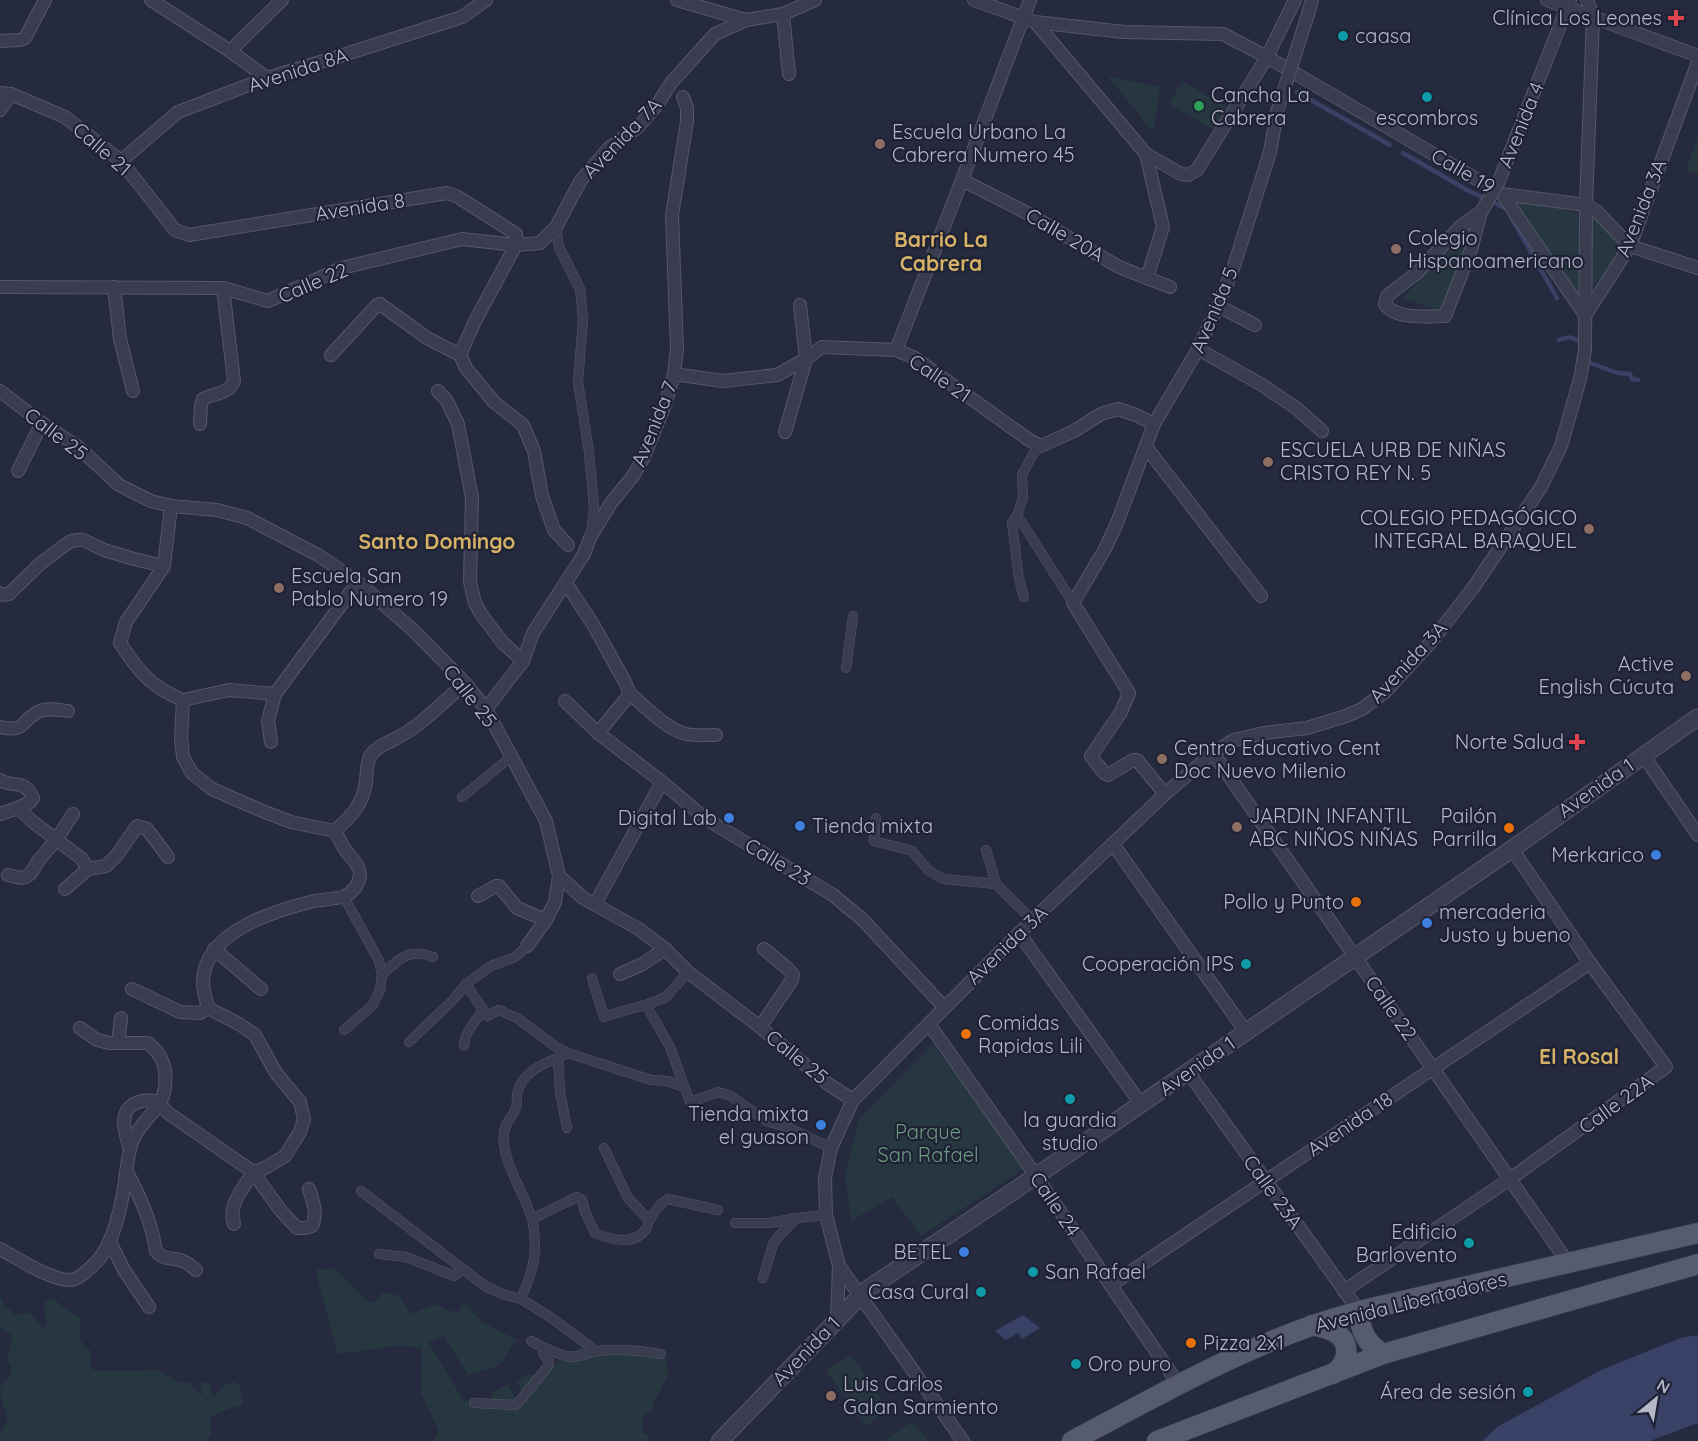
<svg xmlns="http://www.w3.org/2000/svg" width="1698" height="1441" font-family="Quicksand,sans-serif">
<rect width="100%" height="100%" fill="#252a3f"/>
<g fill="#273740">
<path d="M1108,76L1160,87L1153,132Z"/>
<path d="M1182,81L1230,109L1216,131L1169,104Z"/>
<path d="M1698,136V174L1686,170Z"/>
<path d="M1509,198L1578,213L1579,298Z"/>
<path d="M1590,210L1627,246L1592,287Z"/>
<path d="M1476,223L1452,314L1402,298Z"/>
<path d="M932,1044L1016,1146L1030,1165L921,1236L892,1197L851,1221L845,1176L859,1119Z"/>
<path d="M334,1268L368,1302H375L384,1292L400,1296L410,1314L436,1304L446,1310L458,1312L464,1303L482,1322L519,1341L512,1345L500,1365L468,1375L444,1336L428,1342L464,1401L491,1407L492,1392L508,1385L516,1399L523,1396L517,1382L528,1375L546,1373C556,1360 571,1357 582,1345C610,1352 638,1357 667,1358L668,1375L654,1402L653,1410L643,1415L642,1433L650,1436L648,1441H433L439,1431L421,1393L422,1347L395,1346L338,1354L315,1270Z"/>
<path d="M0,1296L5,1305L4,1307L10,1309L13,1315L30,1313L42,1328L47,1323L44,1311L45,1301L53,1299L81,1319L79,1338L85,1347L91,1351L90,1364L91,1369L102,1371L159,1370L179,1383L189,1382L199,1394L202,1395L201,1383H210L212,1398L216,1396C220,1386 225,1383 235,1382L240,1387L243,1404L218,1413L210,1417L211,1433L207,1441H0V1434L8,1419C5,1406 0,1402 0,1387C7,1382 12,1373 11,1364L7,1361L12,1338L10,1334L0,1328Z"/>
<path d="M851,1355L889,1410L865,1426L826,1370Z"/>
<path d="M911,1422L929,1441H883Z"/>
</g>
<g fill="#394166">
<path d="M1023,1315L1040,1328L1022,1339L1018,1333L1006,1340L995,1331Z"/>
<path d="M1698,1335V1423L1650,1441H1482L1497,1427L1601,1370L1680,1338Z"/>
</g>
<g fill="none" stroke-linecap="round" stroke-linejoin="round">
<g stroke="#394166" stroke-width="4.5">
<path d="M1297,92L1390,145"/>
<path d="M1403,153L1467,190L1507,209"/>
<path d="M1511,217L1557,298"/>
<path d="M1559,340C1567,337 1571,336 1578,341"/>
<path d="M1586,359L1585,361L1617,373L1630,374L1632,379L1638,380"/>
</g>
<g stroke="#545869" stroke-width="10">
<g id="pedestrian">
<path d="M556,227L559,247L580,289L583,320L578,382L589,452L594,508L591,532"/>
<path d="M1012,523L1021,521L1073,603"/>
<path d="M1024,597L1019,579L1012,523L1018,513L1023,497L1022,475L1034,452L1041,446"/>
<path d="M846,668L853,616"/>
<path d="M462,797L512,756"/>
<path d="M876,818L874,841L912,851L929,871L943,879L996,884L1032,920"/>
<path d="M986,850L996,884"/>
<path d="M382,975C398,959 409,948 433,957"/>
<path d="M592,978L604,1017L626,1010L646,1005L666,997L688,972"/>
<path d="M466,984L487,1016L499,1010L517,1018L556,1047L568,1053L651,1080L668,1081L684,1087"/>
<path d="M646,1005L670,1047L690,1102L718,1092L731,1096L766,1121L787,1127L831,1148"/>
<path d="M344,1030L373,1005L380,990L382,975L379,961L344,897"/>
<path d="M409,1042L453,1000L466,984L491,966L515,957L527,946"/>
<path d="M464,1046C464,1033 476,1020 483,1010"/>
<path d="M558,1058L560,1092L567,1128"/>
<path d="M604,1148L628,1198L649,1220"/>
<path d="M361,1191L485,1286L502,1294L521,1299L550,1317L596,1351"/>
<path d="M532,1219L577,1197L582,1200L585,1212L595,1233C612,1240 634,1246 646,1229C648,1226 648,1223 650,1220C654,1212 661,1203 668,1199L718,1210"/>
<path d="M735,1223H770L796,1218L826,1215"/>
<path d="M379,1254L406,1257L454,1276L463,1269"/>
<path d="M763,1278L773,1244L780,1235L796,1218"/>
<path d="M521,1299C525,1288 531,1276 533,1264C536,1254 535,1230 532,1219C525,1193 497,1155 505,1128C507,1120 514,1115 516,1108C518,1103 516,1098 517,1094C522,1069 548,1063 568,1053"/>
<path d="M531,1341C542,1347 553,1353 566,1356C578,1359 587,1352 599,1351C619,1348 640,1351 661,1354"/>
<path d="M474,1403L515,1405L518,1403L549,1365V1362L543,1353L546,1349"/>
</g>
</g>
<g stroke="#545869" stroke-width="14">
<g id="minor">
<path d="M151,0L230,51L267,78"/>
<path d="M677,0L746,20L783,14L815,0"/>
<path d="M974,0L1035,22L1124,32L1223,34L1267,57L1502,194L1586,205L1596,211L1630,246L1698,268"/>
<path d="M1547,0L1698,56"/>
<path d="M783,14L789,74"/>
<path d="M1308,14L1312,0"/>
<path d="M1035,22L1146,154L1181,174L1188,175L1197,170L1267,57L1295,0"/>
<path d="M0,41L20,40L25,38L45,0"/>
<path d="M230,51L282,0"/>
<path d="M0,93L11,94L65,117L121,161L175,230L189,235L447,193L458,197L516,234V245"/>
<path d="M0,110L11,94"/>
<path d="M1146,154L1163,227L1147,278"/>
<path d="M121,161L178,112L267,78L340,56L462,17L486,0"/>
<path d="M962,180L1027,213L1119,267L1170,287"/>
<path d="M1499,181L1570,0"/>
<path d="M1502,194L1585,315"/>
<path d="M1481,212L1460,227L1418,272L1387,296L1385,304C1395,320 1428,316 1445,316L1471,250L1481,212L1486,204"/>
<path d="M0,287L223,288L268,301L342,268L462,239L516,245L540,243L556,227L581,180L609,148L638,127L657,105L671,83L715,34L746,20"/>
<path d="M114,287L120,339L133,391"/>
<path d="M1218,306L1255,325"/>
<path d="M1586,314L1630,246L1698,62"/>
<path d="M1198,349L1262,385L1296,408L1322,431"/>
<path d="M896,350L962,180L1030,0"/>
<path d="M331,355L377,305L380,304L427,338L460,355L466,368L494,402L523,425L534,451L542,496L554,530L568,545"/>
<path d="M460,355L475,321L516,245"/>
<path d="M674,374L723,381L777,375L806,359L822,347L896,350L915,358L1029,440L1041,446L1074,431L1101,414L1118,409L1136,415L1154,424"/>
<path d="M0,391L42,423L77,446L119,485L151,501L171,506L217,510L247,518L318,555L358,582L413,630L465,683L486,709L546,821L559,876L583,898L639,929L665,949L688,972L760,1027L828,1084L853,1100"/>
<path d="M438,391L447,401L458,424L472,498L470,582L475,603L481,614L503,643L523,661"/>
<path d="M200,424L201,405L203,399C214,393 229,394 234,381L223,288"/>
<path d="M785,432L806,359L800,305"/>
<path d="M1146,447L1261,596"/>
<path d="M18,471L42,423"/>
<path d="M171,506L164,566L126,622L120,643C138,671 152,688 183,700L181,738L183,757L192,773L212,789L260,810L291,822L335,831"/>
<path d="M566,583L594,626L626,684L630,694"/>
<path d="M0,593L4,595L9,594L41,563L69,542L76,540H83L104,550L134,559L164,566"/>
<path d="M630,694C645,706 667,730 686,734C696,736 706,735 716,735"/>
<path d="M183,700L229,690L275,694L358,582"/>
<path d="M565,701L598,733L662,782L706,819L833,895L863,920L944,1007"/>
<path d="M486,709L523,661L533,633L584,554L590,538L611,503L633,476L644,457L665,405L674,374L677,349L672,215L687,122V108L683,97"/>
<path d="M0,727C26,733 20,721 38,712C47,707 59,710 68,711"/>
<path d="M598,733L630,694"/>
<path d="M271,742L268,721L275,694"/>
<path d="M1213,753L1569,1264"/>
<path d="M1643,755L1698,835"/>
<path d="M0,780C14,789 23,777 33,798L30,802L18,808"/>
<path d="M1165,794L1137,760H1133L1108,775L1104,773L1091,756L1121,712L1129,693L1073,603L1105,549L1117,523L1154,424L1198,349L1218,306L1233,269L1270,152L1277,112"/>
<path d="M0,814L18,808L33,822L81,858L88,869"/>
<path d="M1113,844L1246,1032"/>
<path d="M8,875L21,878L26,877L31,873L39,860L56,840L73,814"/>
<path d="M65,889L88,869L106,866L117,855L137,826L147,829L168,857"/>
<path d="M478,896L496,886H499L517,908L546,920"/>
<path d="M595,904L662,782"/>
<path d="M1019,933L1141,1104"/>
<path d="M527,946L546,920L555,902L559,876"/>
<path d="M214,949L261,989"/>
<path d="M620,974L641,965L665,949"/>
<path d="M132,989L180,1012L200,1013L208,1008"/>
<path d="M929,1024L1036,1176L1179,1385"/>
<path d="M760,1027L792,980L793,975L787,968L764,949"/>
<path d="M120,1043L119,1035L121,1018"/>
<path d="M1188,1072L1359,1311"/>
<path d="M130,1149C127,1139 122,1126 125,1115C129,1102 146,1097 158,1103C162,1105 165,1110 168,1113L253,1172L281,1211L297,1228H305L312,1226C318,1213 313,1202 309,1189"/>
<path d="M127,1172C140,1196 152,1223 156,1251C163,1261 173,1257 183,1261C188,1263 192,1267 196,1270"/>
<path d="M234,1224C227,1205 244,1188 253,1172L265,1168L285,1156L300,1132L304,1119L300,1102L276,1073L255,1035L239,1024L208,1008C206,1000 203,990 203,981C205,931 274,911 314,901C321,900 342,898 345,896C353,892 360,883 360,874C359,864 352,859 346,851C342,845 339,838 335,831C351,816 363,805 366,782C367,773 366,763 371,755C376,747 385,744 393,740C420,727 443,702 465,683"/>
<path d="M110,1242L124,1270L149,1307"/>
<path d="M0,1249C17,1258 52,1281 71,1280C78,1279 85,1273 90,1268C113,1250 121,1209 125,1181C127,1167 128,1150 134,1137C143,1119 163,1108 165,1087C167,1068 163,1055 148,1043H109L97,1040L80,1028"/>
<path d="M839,1266L963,1441"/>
<path d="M1111,1285L1590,963"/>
<path d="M1344,1291L1510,1179L1666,1067L1590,963L1512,849"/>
<path d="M837,1320L839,1266L826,1215L825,1178L831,1148L853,1100L1019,933L1165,794L1213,753L1234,740L1264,733L1307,728L1346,716L1362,709L1385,692L1431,642L1473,588L1541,487L1561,446L1580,379L1585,350L1586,205L1593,16L1587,0"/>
</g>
</g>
<g stroke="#545869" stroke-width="18">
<path id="tertiary" d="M720,1441L866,1290L1036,1176L1169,1085L1512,849L1698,717"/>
</g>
<g stroke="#424658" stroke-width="21">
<g id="primary">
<path d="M1359,1311C1360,1331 1366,1343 1383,1354"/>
<path d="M1312,1325C1320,1327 1329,1328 1336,1333C1352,1343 1348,1364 1333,1374"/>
<path d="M1072,1441C1150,1400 1228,1355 1311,1326C1327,1320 1343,1316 1359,1311L1698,1233"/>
<path d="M1157,1441L1383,1354L1698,1264"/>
</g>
</g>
<use href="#pedestrian" stroke="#393d4f" stroke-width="9"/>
<use href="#minor" stroke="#393d4f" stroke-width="12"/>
<use href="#tertiary" stroke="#393d4f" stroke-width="16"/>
<use href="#primary" stroke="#575b6f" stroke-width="20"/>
<g stroke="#545869" stroke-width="14" stroke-linecap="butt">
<g id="minor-bridge">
<path d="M1277,112L1308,14"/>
<path d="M1486,204L1499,181"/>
</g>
</g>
<use href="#minor-bridge" stroke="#393d4f" stroke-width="12"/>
</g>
<g fill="#e0444e" stroke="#1e2234" stroke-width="2">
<path d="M1673 9h6v6h6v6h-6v6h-6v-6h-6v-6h6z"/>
<path d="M1574 733h6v6h6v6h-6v6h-6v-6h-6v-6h6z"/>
</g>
<g fill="#0f9aa8" stroke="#1e2234" stroke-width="2">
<circle cx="1343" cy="36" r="6"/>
<circle cx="1427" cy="97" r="6"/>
<circle cx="1246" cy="964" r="6"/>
<circle cx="1070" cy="1099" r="6"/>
<circle cx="1469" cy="1243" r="6"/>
<circle cx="1033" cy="1272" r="6"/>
<circle cx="981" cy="1292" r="6"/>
<circle cx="1076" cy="1364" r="6"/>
<circle cx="1528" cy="1392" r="6"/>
</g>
<circle fill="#2e9e5b" stroke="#1e2234" stroke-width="2" cx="1199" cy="106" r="6"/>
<g fill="#8d6e63" stroke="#1e2234" stroke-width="2">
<circle cx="880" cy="144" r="6"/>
<circle cx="1396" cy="249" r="6"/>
<circle cx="1268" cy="462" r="6"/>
<circle cx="1589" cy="529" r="6"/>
<circle cx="279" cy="588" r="6"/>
<circle cx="1686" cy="676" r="6"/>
<circle cx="1162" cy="759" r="6"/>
<circle cx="1237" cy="827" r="6"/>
<circle cx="831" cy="1396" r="6"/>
</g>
<g fill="#3f7fe0" stroke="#1e2234" stroke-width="2">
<circle cx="729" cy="818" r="6"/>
<circle cx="800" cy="826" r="6"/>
<circle cx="1656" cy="855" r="6"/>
<circle cx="1427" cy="923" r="6"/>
<circle cx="821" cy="1125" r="6"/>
<circle cx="964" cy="1252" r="6"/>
</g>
<g fill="#e8710a" stroke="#1e2234" stroke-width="2">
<circle cx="1509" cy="828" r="6"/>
<circle cx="1356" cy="902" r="6"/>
<circle cx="966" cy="1034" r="6"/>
<circle cx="1191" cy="1343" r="6"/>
</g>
<g text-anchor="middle" stroke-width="4.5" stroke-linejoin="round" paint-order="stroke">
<g font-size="20" fill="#b5b8c9" stroke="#1e2234" text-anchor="start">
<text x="1662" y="25" text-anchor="end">Clínica Los Leones</text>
<text x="1355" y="43">caasa</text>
<text x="1211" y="102">Cancha La<tspan x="1211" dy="23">Cabrera</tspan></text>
<text x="1427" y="125" text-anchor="middle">escombros</text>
<text x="892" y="139">Escuela Urbano La<tspan x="892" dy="23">Cabrera Numero 45</tspan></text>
<text x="1408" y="245">Colegio<tspan x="1408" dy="23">Hispanoamericano</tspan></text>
<text x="1280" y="457">ESCUELA URB DE NIÑAS<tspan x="1280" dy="23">CRISTO REY N. 5</tspan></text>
<text x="1577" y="525" text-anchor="end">COLEGIO PEDAGÓGICO<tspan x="1577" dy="23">INTEGRAL BARAQUEL</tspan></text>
<text x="291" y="583">Escuela San<tspan x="291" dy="23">Pablo Numero 19</tspan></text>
<text x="1674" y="671" text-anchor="end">Active<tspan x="1674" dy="23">English Cúcuta</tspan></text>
<text x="1564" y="749" text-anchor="end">Norte Salud</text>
<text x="1174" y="755">Centro Educativo Cent<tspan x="1174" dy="23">Doc Nuevo Milenio</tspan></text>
<text x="1249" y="823">JARDIN INFANTIL<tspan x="1249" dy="23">ABC NIÑOS NIÑAS</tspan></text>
<text x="1497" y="823" text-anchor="end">Pailón<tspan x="1497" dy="23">Parrilla</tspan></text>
<text x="717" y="825" text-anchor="end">Digital Lab</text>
<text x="812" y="833">Tienda mixta</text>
<text x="1644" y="862" text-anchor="end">Merkarico</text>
<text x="1344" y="909" text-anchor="end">Pollo y Punto</text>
<text x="1439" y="919">mercaderia<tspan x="1439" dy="23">Justo y bueno</tspan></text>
<text x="1234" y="971" text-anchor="end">Cooperación IPS</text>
<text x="978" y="1030">Comidas<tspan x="978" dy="23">Rapidas Lili</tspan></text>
<text x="809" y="1121" text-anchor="end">Tienda mixta<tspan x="809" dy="23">el guason</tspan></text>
<text x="1070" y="1127" text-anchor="middle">la guardia<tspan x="1070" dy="23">studio</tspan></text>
<text x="1457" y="1239" text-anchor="end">Edificio<tspan x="1457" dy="23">Barlovento</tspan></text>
<text x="952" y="1259" text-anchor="end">BETEL</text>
<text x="1045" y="1279">San Rafael</text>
<text x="969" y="1299" text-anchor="end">Casa Cural</text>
<text x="1203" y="1350">Pizza 2x1</text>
<text x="1088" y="1371">Oro puro</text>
<text x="843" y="1391">Luis Carlos<tspan x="843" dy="23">Galan Sarmiento</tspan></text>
<text x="1516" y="1399" text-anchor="end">Área de sesión</text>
</g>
<g font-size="20" fill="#b5b8c9" stroke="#1e2234">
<text transform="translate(298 70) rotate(-18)" y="7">Avenida 8A</text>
<text transform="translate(1521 125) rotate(-68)" y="7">Avenida 4</text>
<text transform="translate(622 138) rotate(-46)" y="7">Avenida 7A</text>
<text transform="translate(102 149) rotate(41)" y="7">Calle 21</text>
<text transform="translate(1463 171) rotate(30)" y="7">Calle 19</text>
<text transform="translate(360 207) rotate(-9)" y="7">Avenida 8</text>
<text transform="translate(1641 208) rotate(-68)" y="7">Avenida 3A</text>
<text transform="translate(1065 235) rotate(30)" y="7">Calle 20A</text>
<text transform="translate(313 283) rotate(-23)" y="7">Calle 22</text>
<text transform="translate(1214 310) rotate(-67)" y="7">Avenida 5</text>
<text transform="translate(940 378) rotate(34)" y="7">Calle 21</text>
<text transform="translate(654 424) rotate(-68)" y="7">Avenida 7</text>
<text transform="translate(56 434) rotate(37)" y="7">Calle 25</text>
<text transform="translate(1408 662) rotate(-47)" y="7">Avenida 3A</text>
<text transform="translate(470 696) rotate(52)" y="7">Calle 25</text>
<text transform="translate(1596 788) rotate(-35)" y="7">Avenida 1</text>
<text transform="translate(778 862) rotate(31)" y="7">Calle 23</text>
<text transform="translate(1007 945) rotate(-44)" y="7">Avenida 3A</text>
<text transform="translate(1391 1008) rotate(55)" y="7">Calle 22</text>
<text transform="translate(797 1057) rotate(39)" y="7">Calle 25</text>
<text transform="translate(1197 1066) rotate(-35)" y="7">Avenida 1</text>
<text transform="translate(1616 1104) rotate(-36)" y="7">Calle 22A</text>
<text transform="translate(1350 1124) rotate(-34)" y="7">Avenida 18</text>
<text transform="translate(1273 1192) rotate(54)" y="7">Calle 23A</text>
<text transform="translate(1055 1204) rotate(56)" y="7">Calle 24</text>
<text transform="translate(1411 1302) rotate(-14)" y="7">Avenida Libertadores</text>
<text transform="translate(806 1351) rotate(-46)" y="7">Avenida 1</text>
</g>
<g font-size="20" fill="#6d9a82" stroke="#1e2234">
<text x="928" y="1139">Parque<tspan x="928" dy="23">San Rafael</tspan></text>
</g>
<g font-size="21" font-weight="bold" fill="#d4b166" stroke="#1e2234">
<text x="941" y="247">Barrio La<tspan x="941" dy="24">Cabrera</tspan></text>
<text x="437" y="549">Santo Domingo</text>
<text x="1579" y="1064">El Rosal</text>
</g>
</g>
<g transform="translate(1656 1399) rotate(30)" stroke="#1e2234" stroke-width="4.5" paint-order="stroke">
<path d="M0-4.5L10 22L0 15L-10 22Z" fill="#b5b8c9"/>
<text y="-9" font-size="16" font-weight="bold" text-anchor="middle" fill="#b5b8c9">N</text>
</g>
</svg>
